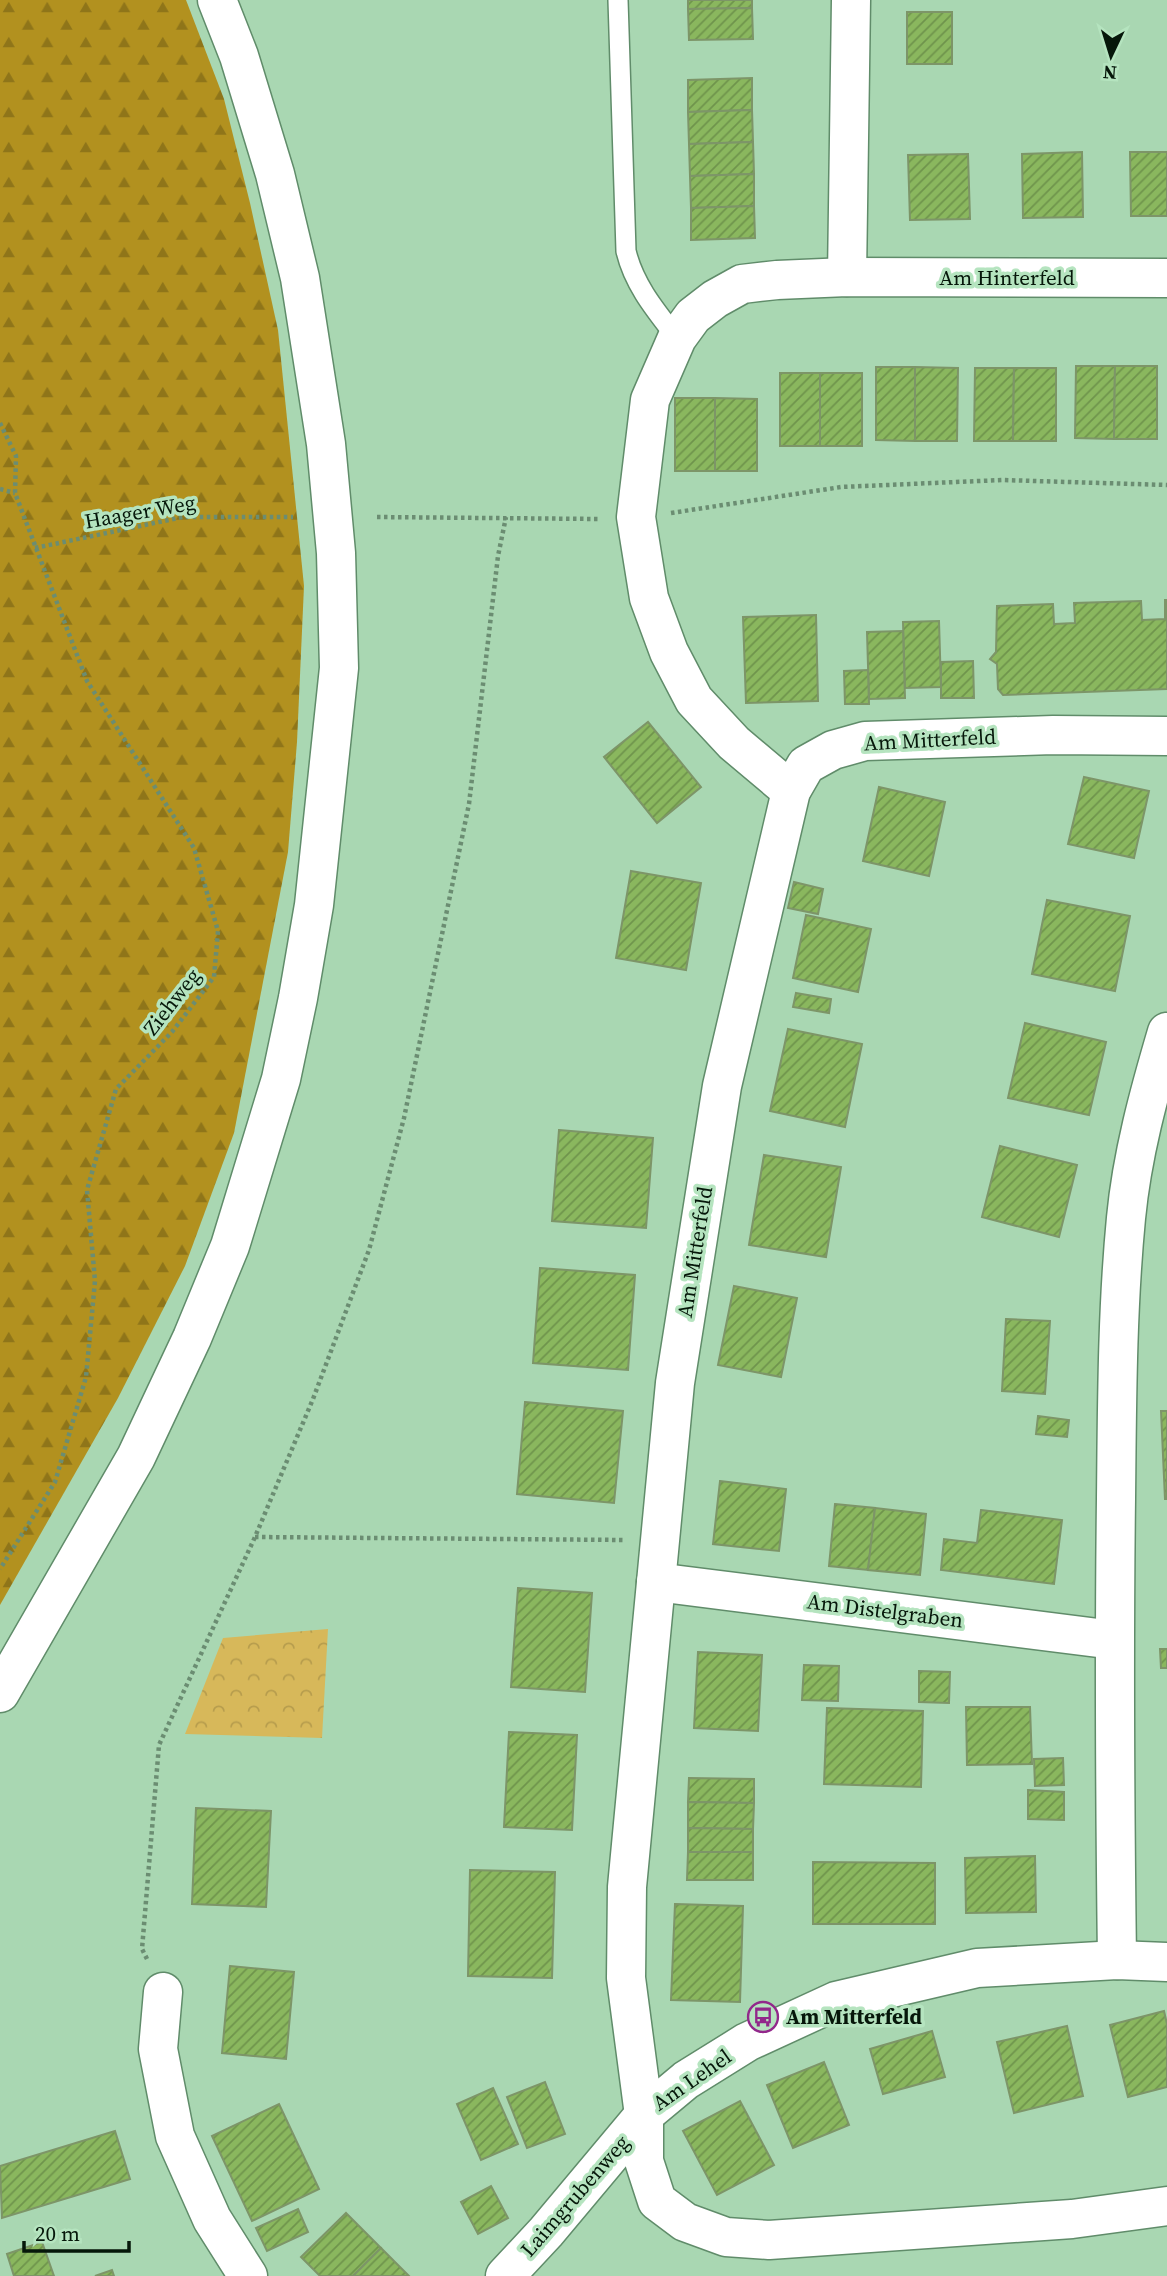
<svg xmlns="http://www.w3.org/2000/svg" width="1167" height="2276" font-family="'Source Serif 4',serif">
<defs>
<pattern id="forest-firs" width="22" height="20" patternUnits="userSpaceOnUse" patternTransform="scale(1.75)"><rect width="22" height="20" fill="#b2911f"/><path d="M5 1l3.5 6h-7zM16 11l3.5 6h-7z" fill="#8f7519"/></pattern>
<pattern id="park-crowns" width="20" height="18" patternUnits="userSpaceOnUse" patternTransform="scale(1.75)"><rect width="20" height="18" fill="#d7b85a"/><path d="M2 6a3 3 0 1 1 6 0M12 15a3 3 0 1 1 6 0" fill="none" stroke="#b79d4d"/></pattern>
<pattern id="building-hatch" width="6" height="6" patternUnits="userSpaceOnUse" patternTransform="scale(1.75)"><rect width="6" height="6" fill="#8ab75e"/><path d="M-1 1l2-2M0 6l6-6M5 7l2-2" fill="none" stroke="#6f944c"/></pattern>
</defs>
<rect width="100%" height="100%" fill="#a9d7b2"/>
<path fill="url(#forest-firs)" d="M0,0H186L224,99L250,203L278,330L304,586L297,742L288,852L234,1133L185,1266L118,1398L0,1605Z"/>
<path fill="url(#park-crowns)" d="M328,1629L322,1738L185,1734L223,1638Z"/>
<g fill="url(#building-hatch)" stroke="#7d9568" stroke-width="2">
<path d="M688,0H752V8L688,9Z"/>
<path d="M752,8L753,39L689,40L688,9Z"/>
<rect x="907" y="12" width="45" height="52"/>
<path d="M752,78V110L688,112V80Z"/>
<path d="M752,110L753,142L689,144L688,112Z"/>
<path d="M753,142L754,174L690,176L689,144Z"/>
<path d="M1082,152L1083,217L1023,218L1022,154Z"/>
<path d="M1130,152H1167V216H1131Z"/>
<path d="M968,154L970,219L910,220L908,155Z"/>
<path d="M754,174V206L691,208L690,176Z"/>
<path d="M754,206L755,238L691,240V208Z"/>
<path d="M1076,366H1115L1114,439L1075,438Z"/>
<path d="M1115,366H1157V439H1114Z"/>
<path d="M876,367H915V441L876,440Z"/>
<path d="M915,367L958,368L957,441H915Z"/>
<path d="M975,368H1014L1013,441H974Z"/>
<path d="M1014,368H1056V441H1013Z"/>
<rect x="780" y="373" width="40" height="73"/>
<rect x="820" y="373" width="42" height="73"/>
<rect x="675" y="398" width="40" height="73"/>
<path d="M715,398L757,399V471H715Z"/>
<path d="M1165,600H1167V689L1003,695L998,689L997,664L990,659L996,652L997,606L1053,604L1054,624L1075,623L1074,603L1141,601L1142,620L1165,619Z"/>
<path d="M816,615L818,701L746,703L743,617Z"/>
<path d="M939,621L941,687L905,688L903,622Z"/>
<path d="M903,631L905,698L869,699L867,632Z"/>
<path d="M973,661L974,698H941V662Z"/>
<path d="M868,670L869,704H845L844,671Z"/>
<path d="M648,722L701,787L657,823L604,757Z"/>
<path d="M1084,777L1149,791L1134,858L1068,844Z"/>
<path d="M879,787L945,802L929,876L863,861Z"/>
<path d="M631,871L701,883L686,970L616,958Z"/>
<path d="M794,882L823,889L818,914L788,908Z"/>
<path d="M1047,900L1130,916L1115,991L1032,974Z"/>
<path d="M806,915L871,929L858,992L793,978Z"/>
<path d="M796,993L831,999L829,1013L793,1007Z"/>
<path d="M1025,1023L1106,1042L1089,1115L1008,1098Z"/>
<path d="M788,1029L862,1044L845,1127L770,1111Z"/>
<path d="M559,1130L653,1138L646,1228L552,1221Z"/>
<path d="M1000,1146L1077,1165L1059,1237L982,1217Z"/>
<path d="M764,1155L841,1167L826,1257L749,1245Z"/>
<path d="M540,1268L635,1275L628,1370L533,1363Z"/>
<path d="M734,1286L797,1298L781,1377L718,1365Z"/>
<path d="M1006,1319L1050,1321L1045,1394L1002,1391Z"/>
<path d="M525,1402L623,1411L614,1503L517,1494Z"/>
<path d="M1161,1411H1167V1499H1165Z"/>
<path d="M1038,1416L1069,1420L1067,1437L1036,1434Z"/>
<path d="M720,1481L786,1489L779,1551L713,1544Z"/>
<path d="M835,1504L875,1508L868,1570L829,1566Z"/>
<path d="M875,1508L926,1514L920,1575L868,1570Z"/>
<path d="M981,1510L1062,1520L1054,1584L941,1570L944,1539L977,1543Z"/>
<path d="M518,1588L592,1593L585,1692L511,1687Z"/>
<path d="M1160,1649H1167V1668H1161Z"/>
<path d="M698,1652L762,1655L758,1731L694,1728Z"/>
<path d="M804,1665L839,1666L838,1701L802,1700Z"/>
<path d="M919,1671L950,1672L949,1703L919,1702Z"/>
<path d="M966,1707H1030L1032,1764L967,1765Z"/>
<path d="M827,1708L923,1711L921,1787L824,1784Z"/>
<path d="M509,1732L577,1735L572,1830L504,1827Z"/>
<path d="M1063,1758L1064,1785L1035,1786L1034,1759Z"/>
<path d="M689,1778L754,1779V1803L688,1802Z"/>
<path d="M1028,1790L1064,1792V1820L1028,1819Z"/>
<path d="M688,1802L754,1803L753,1829L688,1828Z"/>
<path d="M196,1808L271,1811L266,1907L192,1904Z"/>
<path d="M688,1828L753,1829V1852H688Z"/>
<path d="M688,1852H753V1880H687Z"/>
<path d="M1035,1856L1036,1912L966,1913L965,1858Z"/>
<path d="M813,1862L935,1863V1924H813Z"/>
<path d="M470,1870L555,1872L552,1978L468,1976Z"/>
<path d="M675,1904L743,1906L740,2002L671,2000Z"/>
<path d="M230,1966L294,1972L286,2059L222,2053Z"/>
<path d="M1164,2011L1167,2024V2087L1128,2097L1110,2025Z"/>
<path d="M1067,2026L1083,2096L1014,2113L997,2042Z"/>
<path d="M932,2031L945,2077L883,2094L870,2049Z"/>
<path d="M824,2062L849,2125L793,2148L767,2085Z"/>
<path d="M545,2082L565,2134L527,2148L507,2097Z"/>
<path d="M493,2088L518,2144L481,2160L457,2104Z"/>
<path d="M740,2101L774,2165L717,2195L683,2131Z"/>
<path d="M279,2104L319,2189L252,2221L212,2136Z"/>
<path d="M115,2131L130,2179L2,2218L0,2166Z"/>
<path d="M491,2186L508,2218L478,2234L461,2202Z"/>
<path d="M298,2209L308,2232L267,2251L256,2228Z"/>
<path d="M346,2213L381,2248L353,2276H320L301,2257Z"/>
<path d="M42,2242L54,2276H14L7,2254Z"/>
<path d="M381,2248L409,2276H353Z"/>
<path d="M112,2270L114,2276H95Z"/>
</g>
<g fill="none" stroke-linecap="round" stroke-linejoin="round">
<g stroke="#608c6a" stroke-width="22">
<path id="service" d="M618,0L626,251C634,285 656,311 677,338"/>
</g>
<g stroke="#608c6a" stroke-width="41">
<g id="minor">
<path d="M847,277L851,0"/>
<path d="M1167,736L1053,735L865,741L833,750L806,765L791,791L722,1086L675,1383L627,1887L626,1978L644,2115V2161L657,2201L685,2222L726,2237L769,2240L1072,2219L1167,2206"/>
<path d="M791,791L734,743L694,700L669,652L649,598L636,517L650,400L677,338L693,316L715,299L742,284L777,280L847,277L1167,278"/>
<path d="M656,1582L1114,1640"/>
<path d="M1117,1960C1115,1806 1114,1653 1116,1499C1117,1405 1117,1311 1126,1218C1132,1155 1149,1093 1167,1032"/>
<path d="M163,1992L158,2049L175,2136L212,2219L248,2276"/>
<path d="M505,2276L546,2232L644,2115L686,2080L747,2042L836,2001L977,1968L1117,1960L1167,1962"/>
</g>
</g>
<g stroke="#608c6a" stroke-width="41">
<path id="primary" d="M0,1693L136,1457L192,1338L230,1246L281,1079L298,998L314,905L339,668L336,553L326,444L300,278L275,174L239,56L217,0"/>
</g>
<g stroke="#6b8d72" stroke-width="4.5" stroke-dasharray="3.5 3.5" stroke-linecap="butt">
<path d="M0,423L16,456L15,493L87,681L194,848L218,931L214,977L172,1032L116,1089L87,1190L95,1281L86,1377L55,1482L0,1569"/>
<path d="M0,489L15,493"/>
<path d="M671,513L841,487L1002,480L1167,485"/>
<path d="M377,517L600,519"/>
<path d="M35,548L183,517H293"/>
<path d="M255,1537L625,1540"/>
<path d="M147,1959L142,1949L159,1745L255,1537L313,1399L369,1250L404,1118L469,804L498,556L506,517"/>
</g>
<use href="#service" stroke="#fff" stroke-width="19"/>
<use href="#minor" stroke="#fff" stroke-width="38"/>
<use href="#primary" stroke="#fff" stroke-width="38"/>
</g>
<defs>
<g id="bus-ring" transform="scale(1.575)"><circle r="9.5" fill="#b5e4bf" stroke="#92288b" stroke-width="1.5"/><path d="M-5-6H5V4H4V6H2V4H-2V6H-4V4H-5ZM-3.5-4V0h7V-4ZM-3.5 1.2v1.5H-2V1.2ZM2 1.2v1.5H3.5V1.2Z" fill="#92288b"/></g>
</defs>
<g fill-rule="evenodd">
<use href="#bus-ring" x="763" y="2017"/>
</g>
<g text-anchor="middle" stroke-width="7" stroke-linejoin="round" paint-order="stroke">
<g font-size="21" fill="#06170a" stroke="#b5e4bf">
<text x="1007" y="285">Am Hinterfeld</text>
<text transform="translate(140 512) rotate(-10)" y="7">Haager Weg</text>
<text transform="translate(930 740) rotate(-3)" y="7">Am Mitterfeld</text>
<text transform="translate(172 1002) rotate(-52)" y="7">Ziehweg</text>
<text transform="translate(695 1252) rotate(-81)" y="7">Am Mitterfeld</text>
<text transform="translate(885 1611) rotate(7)" y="7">Am Distelgraben</text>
<text transform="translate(692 2080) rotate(-35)" y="7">Am Lehel</text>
<text transform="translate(575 2196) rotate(-49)" y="7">Laimgrubenweg</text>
</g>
<g font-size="21" font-weight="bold" fill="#06170a" stroke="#b5e4bf" text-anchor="start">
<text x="786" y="2024">Am Mitterfeld</text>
</g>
</g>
<g transform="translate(1111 56) rotate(184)" stroke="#b5e4bf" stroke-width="5" paint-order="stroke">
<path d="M0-5L12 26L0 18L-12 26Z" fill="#06170a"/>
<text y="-10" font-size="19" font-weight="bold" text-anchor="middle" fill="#06170a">N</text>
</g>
<path d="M24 2241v10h105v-10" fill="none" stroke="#06170a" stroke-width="3.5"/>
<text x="35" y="2241" font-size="21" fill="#06170a" stroke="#b5e4bf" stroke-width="5" paint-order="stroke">20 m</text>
</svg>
